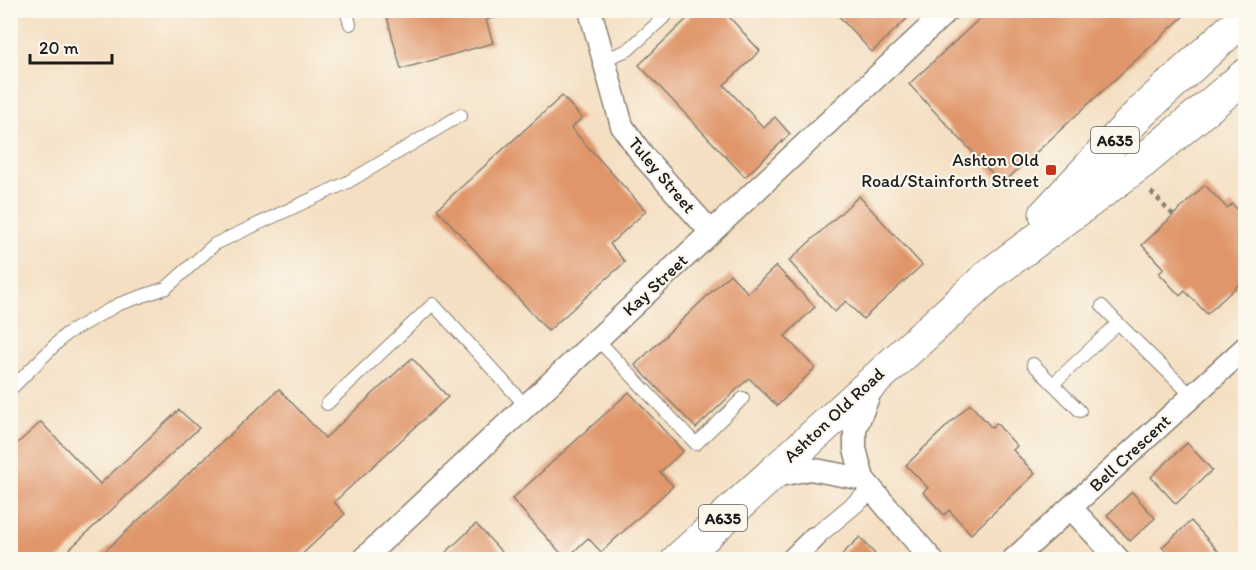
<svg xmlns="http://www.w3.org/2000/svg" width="1256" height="570" font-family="Itim,sans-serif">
<rect width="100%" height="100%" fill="#fbf7ec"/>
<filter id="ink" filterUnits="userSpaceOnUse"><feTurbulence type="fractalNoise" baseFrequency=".0167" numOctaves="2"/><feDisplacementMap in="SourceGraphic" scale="12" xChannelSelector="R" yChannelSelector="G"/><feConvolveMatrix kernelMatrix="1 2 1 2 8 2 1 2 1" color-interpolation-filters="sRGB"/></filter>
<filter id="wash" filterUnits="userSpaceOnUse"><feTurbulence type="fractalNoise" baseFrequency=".008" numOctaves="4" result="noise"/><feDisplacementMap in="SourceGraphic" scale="24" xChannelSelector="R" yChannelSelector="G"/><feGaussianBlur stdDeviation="1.35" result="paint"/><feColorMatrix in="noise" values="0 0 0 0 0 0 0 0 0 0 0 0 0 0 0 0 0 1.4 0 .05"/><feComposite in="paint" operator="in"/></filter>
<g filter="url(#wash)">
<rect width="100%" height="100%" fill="#f4dfc2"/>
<g id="blocks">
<g fill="#e0966a">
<path d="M385,10H518V11L486,20L493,43L401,69Z"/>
<path d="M696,10H723L760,51L724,85L764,128L775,117L790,134L745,177L639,65Z"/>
<path d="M833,10H916L872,52Z"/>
<path d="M989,10H1190L1002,184L909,84Z"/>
<path d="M562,96L582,118L571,128L646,211L610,244L625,262L548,331L437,209Z"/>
<path d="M1205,185L1227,208L1232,204L1246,218V278L1207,314L1185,291L1180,296L1159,273L1164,269L1142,245Z"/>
<path d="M859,196L922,265L863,319L846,301L835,312L789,261Z"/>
<path d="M776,266L815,307L785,336L815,368L777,406L749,378L696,428L635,365L730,274L748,293Z"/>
<path d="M412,358L448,397L334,502L345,514L296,560H105L101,555L279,389L325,438Z"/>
<path d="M629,392L683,451L660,472L673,486L601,552L588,538L566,559L512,499Z"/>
<path d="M970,404L992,428L996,423L1017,446L1013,450L1035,474L971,534L949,510L944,515L923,492L928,488L906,465Z"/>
<path d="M179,410L199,428L58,560H23L10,547V450L41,422L100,484Z"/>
<path d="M1187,443L1212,470L1176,504L1151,477Z"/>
<path d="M1132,492L1155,518L1130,541L1107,515Z"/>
<path d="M1191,521L1209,541L1226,560H1174L1162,547Z"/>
<path d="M476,524L509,560H438Z"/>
<path d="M860,537L880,560H836Z"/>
</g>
</g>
</g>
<g filter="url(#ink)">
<use href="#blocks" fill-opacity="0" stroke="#887e6f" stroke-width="1.5"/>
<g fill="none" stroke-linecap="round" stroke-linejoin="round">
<g stroke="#887e6f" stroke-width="14">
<g id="service">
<path d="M346,10L350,24"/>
<path d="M605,59L628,50L672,10"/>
<path d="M1102,306L1118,323"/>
<path d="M597,339L696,444L743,398"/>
<path d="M1033,364L1053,384"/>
<path d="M10,390L66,334L119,304L166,288L215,244L348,182L461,115"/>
<path d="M327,404L433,304L526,406"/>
<path d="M1080,411L1053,384L1118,323L1192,396"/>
</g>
</g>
<g stroke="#887e6f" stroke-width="20">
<path id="pedestrian" d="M814,538L872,490"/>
</g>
<g stroke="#887e6f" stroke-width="25">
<g id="minor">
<path d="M590,10L622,126L644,157L711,232"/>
<path d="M872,387L855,429V449L863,479L932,560"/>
<path d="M770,477L810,469L863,479"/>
<path d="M1071,508L1119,560"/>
<path d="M362,560L948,10"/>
<path d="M792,560L814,538"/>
<path d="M1013,560L1246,347"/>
</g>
</g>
<g stroke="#887e6f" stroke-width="35">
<g id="trunk">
<path d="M1046,214L1142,111L1246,16"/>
<path d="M678,560L992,273L1142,162L1246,75"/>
</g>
</g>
<path stroke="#887e6f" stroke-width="4" stroke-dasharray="4.5 4.5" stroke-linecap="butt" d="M1151,192L1173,215"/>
<use href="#service" stroke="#fff" stroke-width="12"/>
<use href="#pedestrian" stroke="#fff" stroke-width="18"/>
<use href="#minor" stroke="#fff" stroke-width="22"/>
<use href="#trunk" stroke="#fff" stroke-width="33"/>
</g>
</g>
<rect fill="#c8321e" stroke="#fbf7ec" stroke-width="2" x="1045" y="164" width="12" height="12" rx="3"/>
<g text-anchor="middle" stroke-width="4.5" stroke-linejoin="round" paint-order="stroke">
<g fill="#fbf7ec" stroke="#5f5e5a" stroke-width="1.5">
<rect x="1091" y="127" width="48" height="26" rx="4.5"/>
<rect x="699" y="505" width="48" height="26" rx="4.5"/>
</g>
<g font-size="16" font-weight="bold" fill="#1c1c1c">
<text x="1115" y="146">A635</text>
<text x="723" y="524">A635</text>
</g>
<g font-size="18" fill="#1c1c1c" stroke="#fbf7ec" text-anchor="end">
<text x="1039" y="166">Ashton Old<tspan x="1039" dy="21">Road/Stainforth Street</tspan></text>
</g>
<g font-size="18" fill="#1c1c1c" stroke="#fbf7ec">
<text transform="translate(662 175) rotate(50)" y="6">Tuley Street</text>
<text transform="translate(655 285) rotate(-43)" y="6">Kay Street</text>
<text transform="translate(834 415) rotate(-43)" y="6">Ashton Old Road</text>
<text transform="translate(1130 453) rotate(-43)" y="6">Bell Crescent</text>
</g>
</g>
<rect width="1256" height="570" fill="none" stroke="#fbf7ec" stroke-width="36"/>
<path d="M30 54v9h82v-9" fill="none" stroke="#1c1c1c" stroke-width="3"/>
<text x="39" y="54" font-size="18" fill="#1c1c1c" stroke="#fbf7ec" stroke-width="4.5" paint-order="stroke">20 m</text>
</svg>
